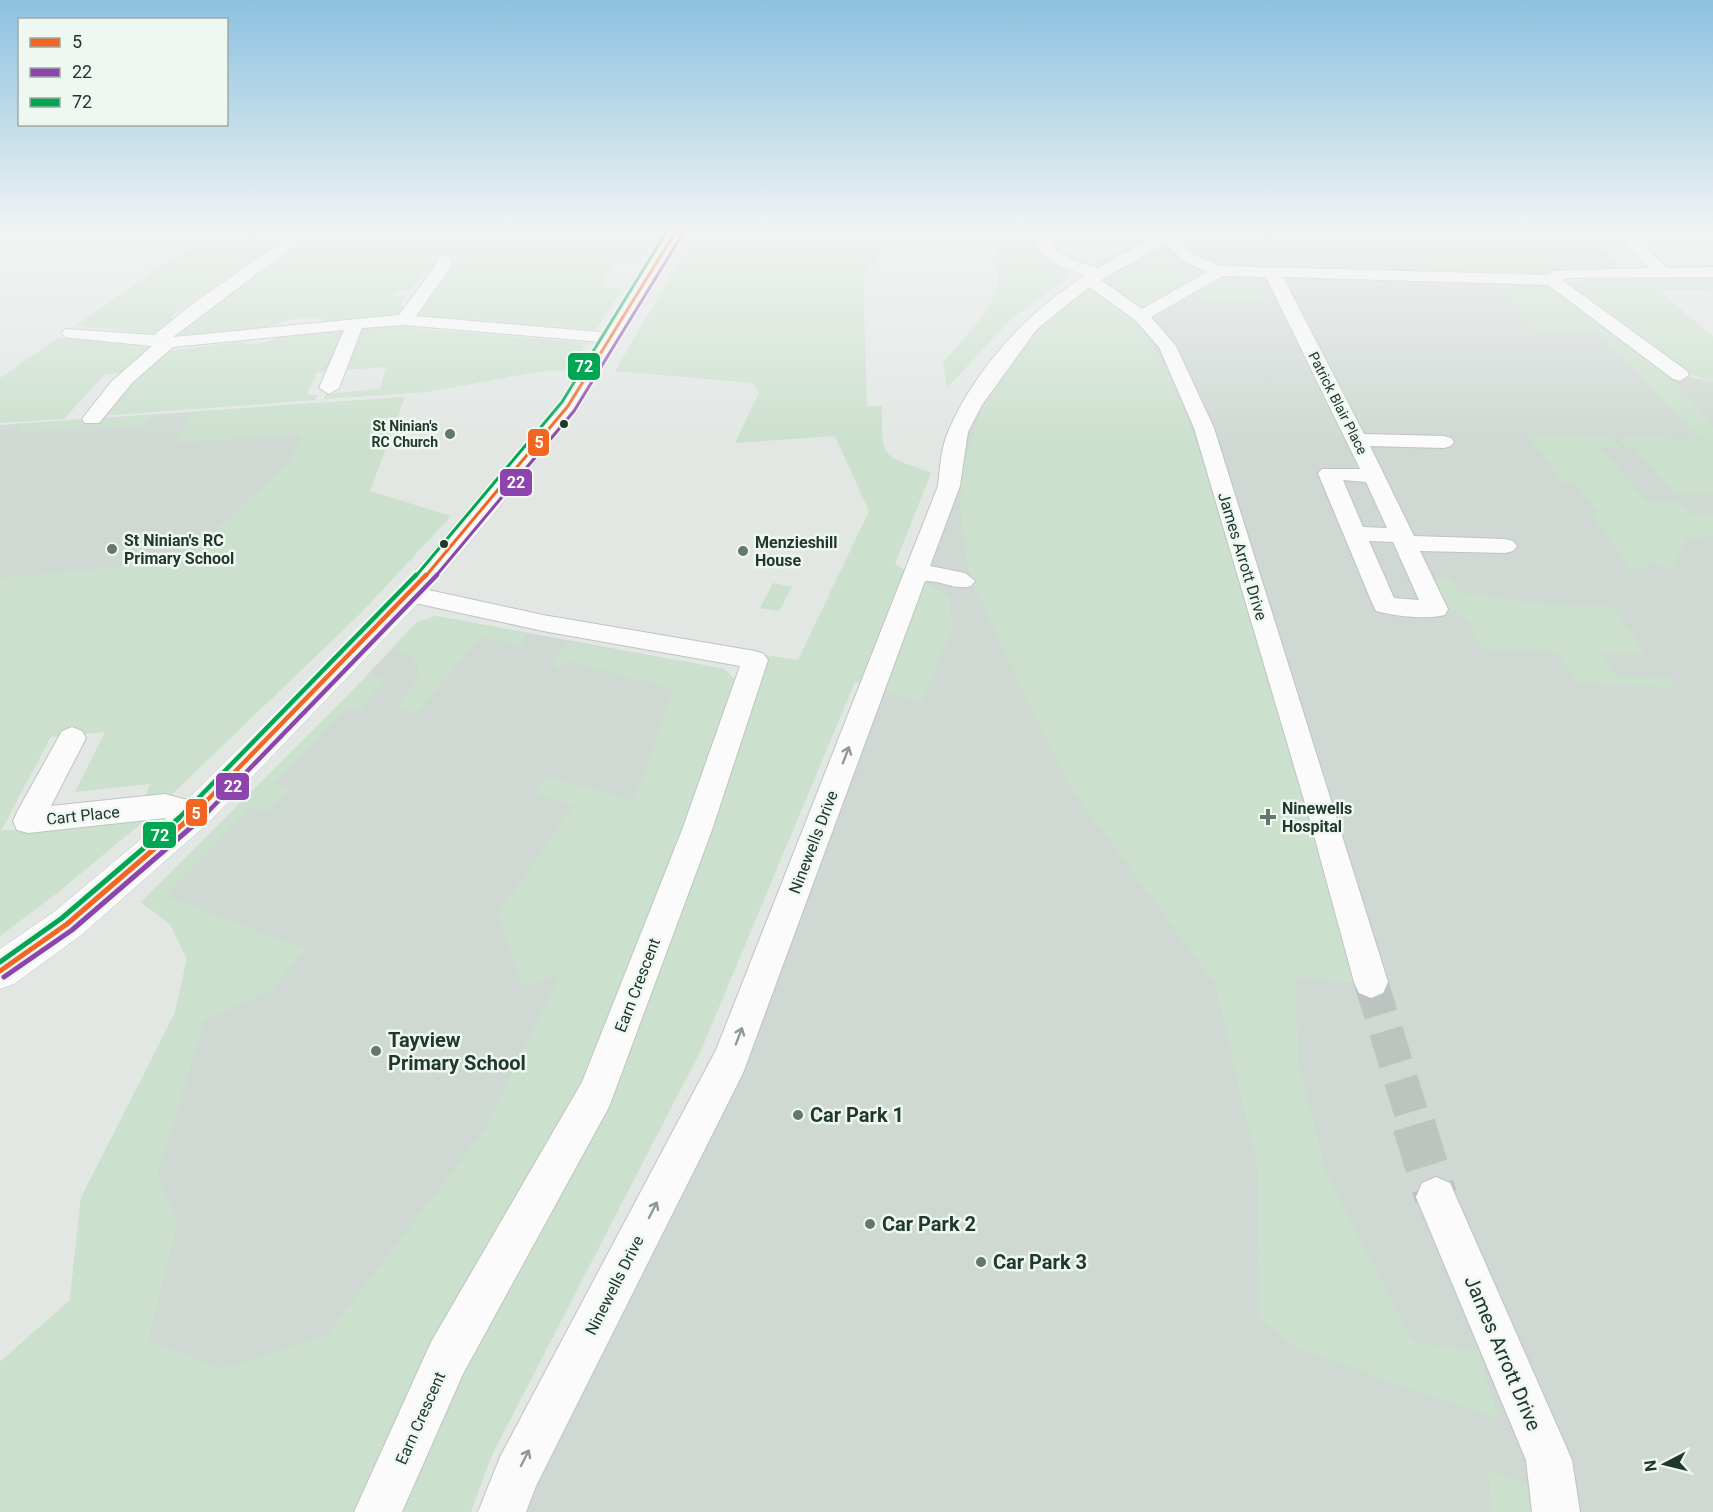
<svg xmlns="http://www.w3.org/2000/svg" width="1713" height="1512" font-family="Roboto,sans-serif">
<rect width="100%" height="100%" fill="#e2e7e4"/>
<g fill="#cfd8d3">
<path d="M1176,231H1547L1599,269L1627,272L1569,273L1554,281L1680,375L1713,382V1512H502L730,1060L950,468L989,380Z"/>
<path d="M405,397L162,601L0,615V425Z"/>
<path d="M436,616L725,669L426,1360L0,1512V1362L70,1300L81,1198L175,1013L187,959L170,924L141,902L306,740L416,623Z"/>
</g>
<g fill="#cbe0cd">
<path d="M222,231H297L174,314L171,318L175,319L156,334L75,326L142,280L155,268Z"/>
<path d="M319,231H660L640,262H612L602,288H623L596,330L417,315V311L457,259L458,255L445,253L433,257L431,260L436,266L435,271H424L410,290L395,291L393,296L406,295L399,305L407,308L399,314L326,321C312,313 281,321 266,328L179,339L173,336Z"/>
<path d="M697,231H903L863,276L867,406H882C882,462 880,453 931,473L895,564L949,597L952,628L922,702L855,682L702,1048L492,1455L471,1512H389L534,1233L670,944L760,662L764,655L798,660L869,511L835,436L735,443L759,393L752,383L615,371Z"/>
<path d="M998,231H1031L1035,252L1065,269L1069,278L1013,317L947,388L943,363C959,343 1001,302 998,276C998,270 994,264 993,258L1001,240Z"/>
<path d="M1159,231H1167L1097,270L1059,255L1067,253L1094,265Z"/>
<path d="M1188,231H1588L1621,268L1560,271L1551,277L1219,268L1136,319L1171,375L1217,497L1364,983L1295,977L1299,1066L1326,1172L1413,1342L1478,1351L1499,1420L1296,1348L1259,1317L1258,1169L1215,984L1071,788L999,642L967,566L960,506L963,461L993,380L1043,318L1099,279Z"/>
<path d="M1233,276L1259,281L1273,302L1193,298L1211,280Z"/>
<path d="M1713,278V289L1660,291L1713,337V382L1689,374L1671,363L1564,284L1586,279Z"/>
<path d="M1518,283L1551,288L1676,384L1713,427V494L1674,493L1635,448H1627L1618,437L1705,439L1696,435L1599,333L1536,331L1499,285Z"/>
<path d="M393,326L587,343L568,370L543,371L427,392L324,399L326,394L380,389L386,367L344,370L361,328Z"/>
<path d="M341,330L346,332L329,371L316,373L307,395H318L315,400L100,416L123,384L166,351L240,342C257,348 271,340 287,335C304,331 324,332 341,330Z"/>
<path d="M58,338L150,347L151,351L121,373L104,375L64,419L0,423V378Z"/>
<path d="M405,397L370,491L451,516L361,613L170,796L145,799L150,784L75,792L105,732L51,737L1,831L137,816L143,822L56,894L0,936V578L183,561L289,462L302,434L176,443L194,412Z"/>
<path d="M148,415L152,418C140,432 112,426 94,427L97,419Z"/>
<path d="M82,420L85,423L78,429L21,432L20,424Z"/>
<path d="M1527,434L1612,437L1621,448H1601L1646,501L1680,502L1691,515H1713V537L1687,539L1673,569L1652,562L1648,569L1629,568L1590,512H1598L1575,483H1563Z"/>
<path d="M1431,578L1452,579L1459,592L1541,604L1613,607L1646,654L1602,652L1616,676L1669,678L1675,688L1577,683L1558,652L1482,649L1468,622L1445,604Z"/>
<path d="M773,583L792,587L779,611L760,608Z"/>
<path d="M436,616L525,633L522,646L480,637L417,713L396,707L419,678L418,663L409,654L392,649L416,623Z"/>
<path d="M568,642L725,669L736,681L684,832L581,1090L357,1512H0V1362L70,1300L81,1198L175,1013L187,959L170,924L141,902L370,673L383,678V683L360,710L348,707L275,783L290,789L267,813L251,808L165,896L305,949L272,990L205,1020L158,1173L177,1225L148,1342L223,1368L326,1336L485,1129L559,977L522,986L498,914L573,806L534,793L547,776L634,801L673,689L566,661L559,671L553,666L555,658Z"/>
<path d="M1488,1471L1526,1483L1531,1512H1492Z"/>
</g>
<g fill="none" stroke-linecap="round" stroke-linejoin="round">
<path stroke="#bbc4bf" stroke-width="34" stroke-dasharray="34 17" stroke-linecap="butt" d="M1371,982L1415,1126"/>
<path stroke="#bbc4bf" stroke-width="43" stroke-dasharray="43 21" stroke-linecap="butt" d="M1414,1125L1436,1197"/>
<g stroke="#bfc4c1" stroke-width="2">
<g id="street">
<path d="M297,231H314L173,337L399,315L433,269L439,256L445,254L453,259L449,270L416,316L612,333L621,338L612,343L404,325L362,328L339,388L329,394L319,388L344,330L173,347L133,382L99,423H85L82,419L111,382L152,346L71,338L65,337L62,333L65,329L154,335L195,302Z"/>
<path d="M1032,231H1047C1051,256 1076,262 1098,268L1164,231H1183L1178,236L1184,246L1196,256L1221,266L1549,275L1553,271L1649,268L1615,231H1631L1667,268L1713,267V277L1569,278L1562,280L1687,371L1689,375L1680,381L1673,379L1548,285L1283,277L1364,434L1444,436L1451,438L1454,442L1451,446L1444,448L1370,446L1414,536L1505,539L1513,541L1517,546L1513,551L1505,553L1420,551L1448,609L1445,615C1425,620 1396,616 1376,611L1373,605L1318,473L1322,469H1360L1266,277L1223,276L1151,317L1176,346L1214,428L1388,982L1383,993L1371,998L1359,993L1354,982L1309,817L1194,428L1159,347L1135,320L1089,287L1037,329L982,405L968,432L960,486L930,566L965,573L975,581L971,586C956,591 941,580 925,581L743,1073L536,1486L526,1512H478L500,1457L716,1050L938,486C940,468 941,448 948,432C974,370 1030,309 1086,275C1062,268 1036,260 1032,231ZM1166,243L1185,262L1207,272L1142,309L1101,280ZM1343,480L1366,482L1387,528L1363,527ZM1369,541L1393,542L1419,600L1394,598Z"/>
<path d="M410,586L543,615L755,651L764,654L768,660L712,830L609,1107L463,1374L402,1512H354L431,1342L582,1082L682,830L740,666L543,631L401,600L398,594L401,588Z"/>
<path d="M72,727L82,731L86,738L51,806L165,794L206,805L210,814L206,823L195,826L165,818L28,833L17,830L13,821L17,812L62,731Z"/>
<path d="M1436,1177L1450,1183L1565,1444L1572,1460L1580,1512H1532L1526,1460L1416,1197L1422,1183Z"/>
</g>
</g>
<g stroke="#bec5c1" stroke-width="1">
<path id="secondary" d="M667,231H684L576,411L491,517L420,601L207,824L80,936L14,984L0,989V949L54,912L183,804L400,587L473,507L559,403Z"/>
</g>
<use href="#street" fill="#fbfbfb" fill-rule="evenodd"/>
<use href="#secondary" fill="#fbfbfb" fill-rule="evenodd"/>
<g stroke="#eff7f1" stroke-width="6">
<path id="bus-1-far2" d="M425,577L568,406L676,231"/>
</g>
<g stroke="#eff7f1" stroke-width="9">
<path id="bus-1-far1" d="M188,820L426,575"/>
</g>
<g stroke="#eff7f1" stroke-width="10">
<path id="bus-1" d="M0,971L67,924L190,818"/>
</g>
<g stroke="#eff7f1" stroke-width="6">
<path id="bus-2-far2" d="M435,577L574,411L682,235"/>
</g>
<g stroke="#eff7f1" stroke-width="9">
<path id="bus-2-far1" d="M200,820L437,575"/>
</g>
<g stroke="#eff7f1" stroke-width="10">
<path id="bus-2" d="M4,977L72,930L202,818"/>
</g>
<g stroke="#eff7f1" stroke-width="6">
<path id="bus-3-far2" d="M415,577L562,402L667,231"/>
</g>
<g stroke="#eff7f1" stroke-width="9">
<path id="bus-3-far1" d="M177,820L416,575"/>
</g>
<g stroke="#eff7f1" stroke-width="10">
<path id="bus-3" d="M0,962L62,918L179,818"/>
</g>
<use href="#bus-1-far2" stroke="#f26522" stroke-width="3"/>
<use href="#bus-1-far1" stroke="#f26522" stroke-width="4.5"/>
<use href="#bus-1" stroke="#f26522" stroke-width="5"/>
<use href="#bus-2-far2" stroke="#8e44ad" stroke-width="3"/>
<use href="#bus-2-far1" stroke="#8e44ad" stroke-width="4.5"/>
<use href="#bus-2" stroke="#8e44ad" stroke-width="5"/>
<use href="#bus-3-far2" stroke="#00a651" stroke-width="3"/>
<use href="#bus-3-far1" stroke="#00a651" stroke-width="4.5"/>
<use href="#bus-3" stroke="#00a651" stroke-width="5"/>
</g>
<defs><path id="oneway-shaft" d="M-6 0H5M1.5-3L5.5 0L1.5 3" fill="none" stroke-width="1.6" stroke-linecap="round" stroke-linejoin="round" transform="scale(1.5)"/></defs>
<g stroke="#8e9a94">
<use href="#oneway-shaft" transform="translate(846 755) rotate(-69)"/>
<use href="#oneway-shaft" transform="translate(739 1036) rotate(-69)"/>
<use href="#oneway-shaft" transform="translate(653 1210) rotate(-63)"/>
<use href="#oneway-shaft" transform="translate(525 1458) rotate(-63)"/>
</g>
<linearGradient id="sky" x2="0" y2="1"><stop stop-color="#8cc1df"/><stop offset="0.52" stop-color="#f2f4f3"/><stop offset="1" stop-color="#f2f4f3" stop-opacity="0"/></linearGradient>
<rect width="1713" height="443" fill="url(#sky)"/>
<g fill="#21392d" stroke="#eff7f1" stroke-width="2">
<circle cx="564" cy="424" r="5"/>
<circle cx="444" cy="544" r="5"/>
</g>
<g fill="#65766d" stroke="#eff7f1" stroke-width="2">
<circle cx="450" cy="434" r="6"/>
<circle cx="112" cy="549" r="6"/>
<circle cx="743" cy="551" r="6"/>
<path d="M1265 808h6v6h6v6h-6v6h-6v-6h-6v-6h6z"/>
<circle cx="376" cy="1051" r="6"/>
<circle cx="798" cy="1115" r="6"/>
<circle cx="870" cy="1224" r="6"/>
<circle cx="981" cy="1262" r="6"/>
</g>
<g text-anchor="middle" stroke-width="5" stroke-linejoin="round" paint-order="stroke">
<g font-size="14" fill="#21392d" stroke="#eff7f1">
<text transform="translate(1338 403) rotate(63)" y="5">Patrick Blair Place</text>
</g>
<g font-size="14" font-weight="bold" fill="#21392d" stroke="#eff7f1" text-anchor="end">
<text x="438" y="431">St Ninian's<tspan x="438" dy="16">RC Church</tspan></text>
</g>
<g font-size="16" font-weight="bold" fill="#21392d" stroke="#eff7f1" text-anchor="start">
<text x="124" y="546">St Ninian's RC<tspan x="124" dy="18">Primary School</tspan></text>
<text x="755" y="548">Menzieshill<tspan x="755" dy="18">House</tspan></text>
<text x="1282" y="814">Ninewells<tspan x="1282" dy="18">Hospital</tspan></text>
</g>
<g font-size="16" fill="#21392d" stroke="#eff7f1">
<text transform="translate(1243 556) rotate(73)" y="6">James Arrott Drive</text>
<text transform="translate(83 815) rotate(-6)" y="6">Cart Place</text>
<text transform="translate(813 842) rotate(-69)" y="6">Ninewells Drive</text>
<text transform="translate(637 985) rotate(-69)" y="6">Earn Crescent</text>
<text transform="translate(614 1285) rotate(-63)" y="6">Ninewells Drive</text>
<text transform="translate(420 1418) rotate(-66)" y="6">Earn Crescent</text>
</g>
<g font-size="20" font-weight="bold" fill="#21392d" stroke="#eff7f1" text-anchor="start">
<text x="388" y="1047">Tayview<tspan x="388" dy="23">Primary School</tspan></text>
<text x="810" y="1122">Car Park 1</text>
<text x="882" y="1231">Car Park 2</text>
<text x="993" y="1269">Car Park 3</text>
</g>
<g font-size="20" fill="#21392d" stroke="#eff7f1">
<text transform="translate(1503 1353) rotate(67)" y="7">James Arrott Drive</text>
</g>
</g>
<g stroke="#eff7f1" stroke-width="2">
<rect x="567" y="352" width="34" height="29" rx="6" fill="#00a651"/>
<rect x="527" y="428" width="23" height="29" rx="6" fill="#f26522"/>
<rect x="499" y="468" width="34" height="29" rx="6" fill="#8e44ad"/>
<rect x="215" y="772" width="35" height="29" rx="6" fill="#8e44ad"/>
<rect x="185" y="798" width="23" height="29" rx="6" fill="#f26522"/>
<rect x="142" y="821" width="35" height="28" rx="6" fill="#00a651"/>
</g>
<g font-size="16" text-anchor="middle" font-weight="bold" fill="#fff">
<text x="584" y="372">72</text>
<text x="539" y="448">5</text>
<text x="516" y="488">22</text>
<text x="233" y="792">22</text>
<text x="196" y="819">5</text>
<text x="160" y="841">72</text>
</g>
<rect x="18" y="18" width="210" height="108" fill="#eff7f1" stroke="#9daba3" stroke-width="1.5"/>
<rect x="30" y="38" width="30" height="9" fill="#f26522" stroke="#9daba3" stroke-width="1.5"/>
<text x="72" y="48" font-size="18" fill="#21392d">5</text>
<rect x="30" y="68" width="30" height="9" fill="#8e44ad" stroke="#9daba3" stroke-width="1.5"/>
<text x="72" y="78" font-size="18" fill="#21392d">22</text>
<rect x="30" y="98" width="30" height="9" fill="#00a651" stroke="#9daba3" stroke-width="1.5"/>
<text x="72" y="108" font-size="18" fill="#21392d">72</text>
<g transform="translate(1665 1464) rotate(263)" stroke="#eff7f1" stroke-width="4.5" paint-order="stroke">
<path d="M0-4.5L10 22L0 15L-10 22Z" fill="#21392d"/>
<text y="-9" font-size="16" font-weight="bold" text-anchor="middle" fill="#21392d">N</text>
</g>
</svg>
